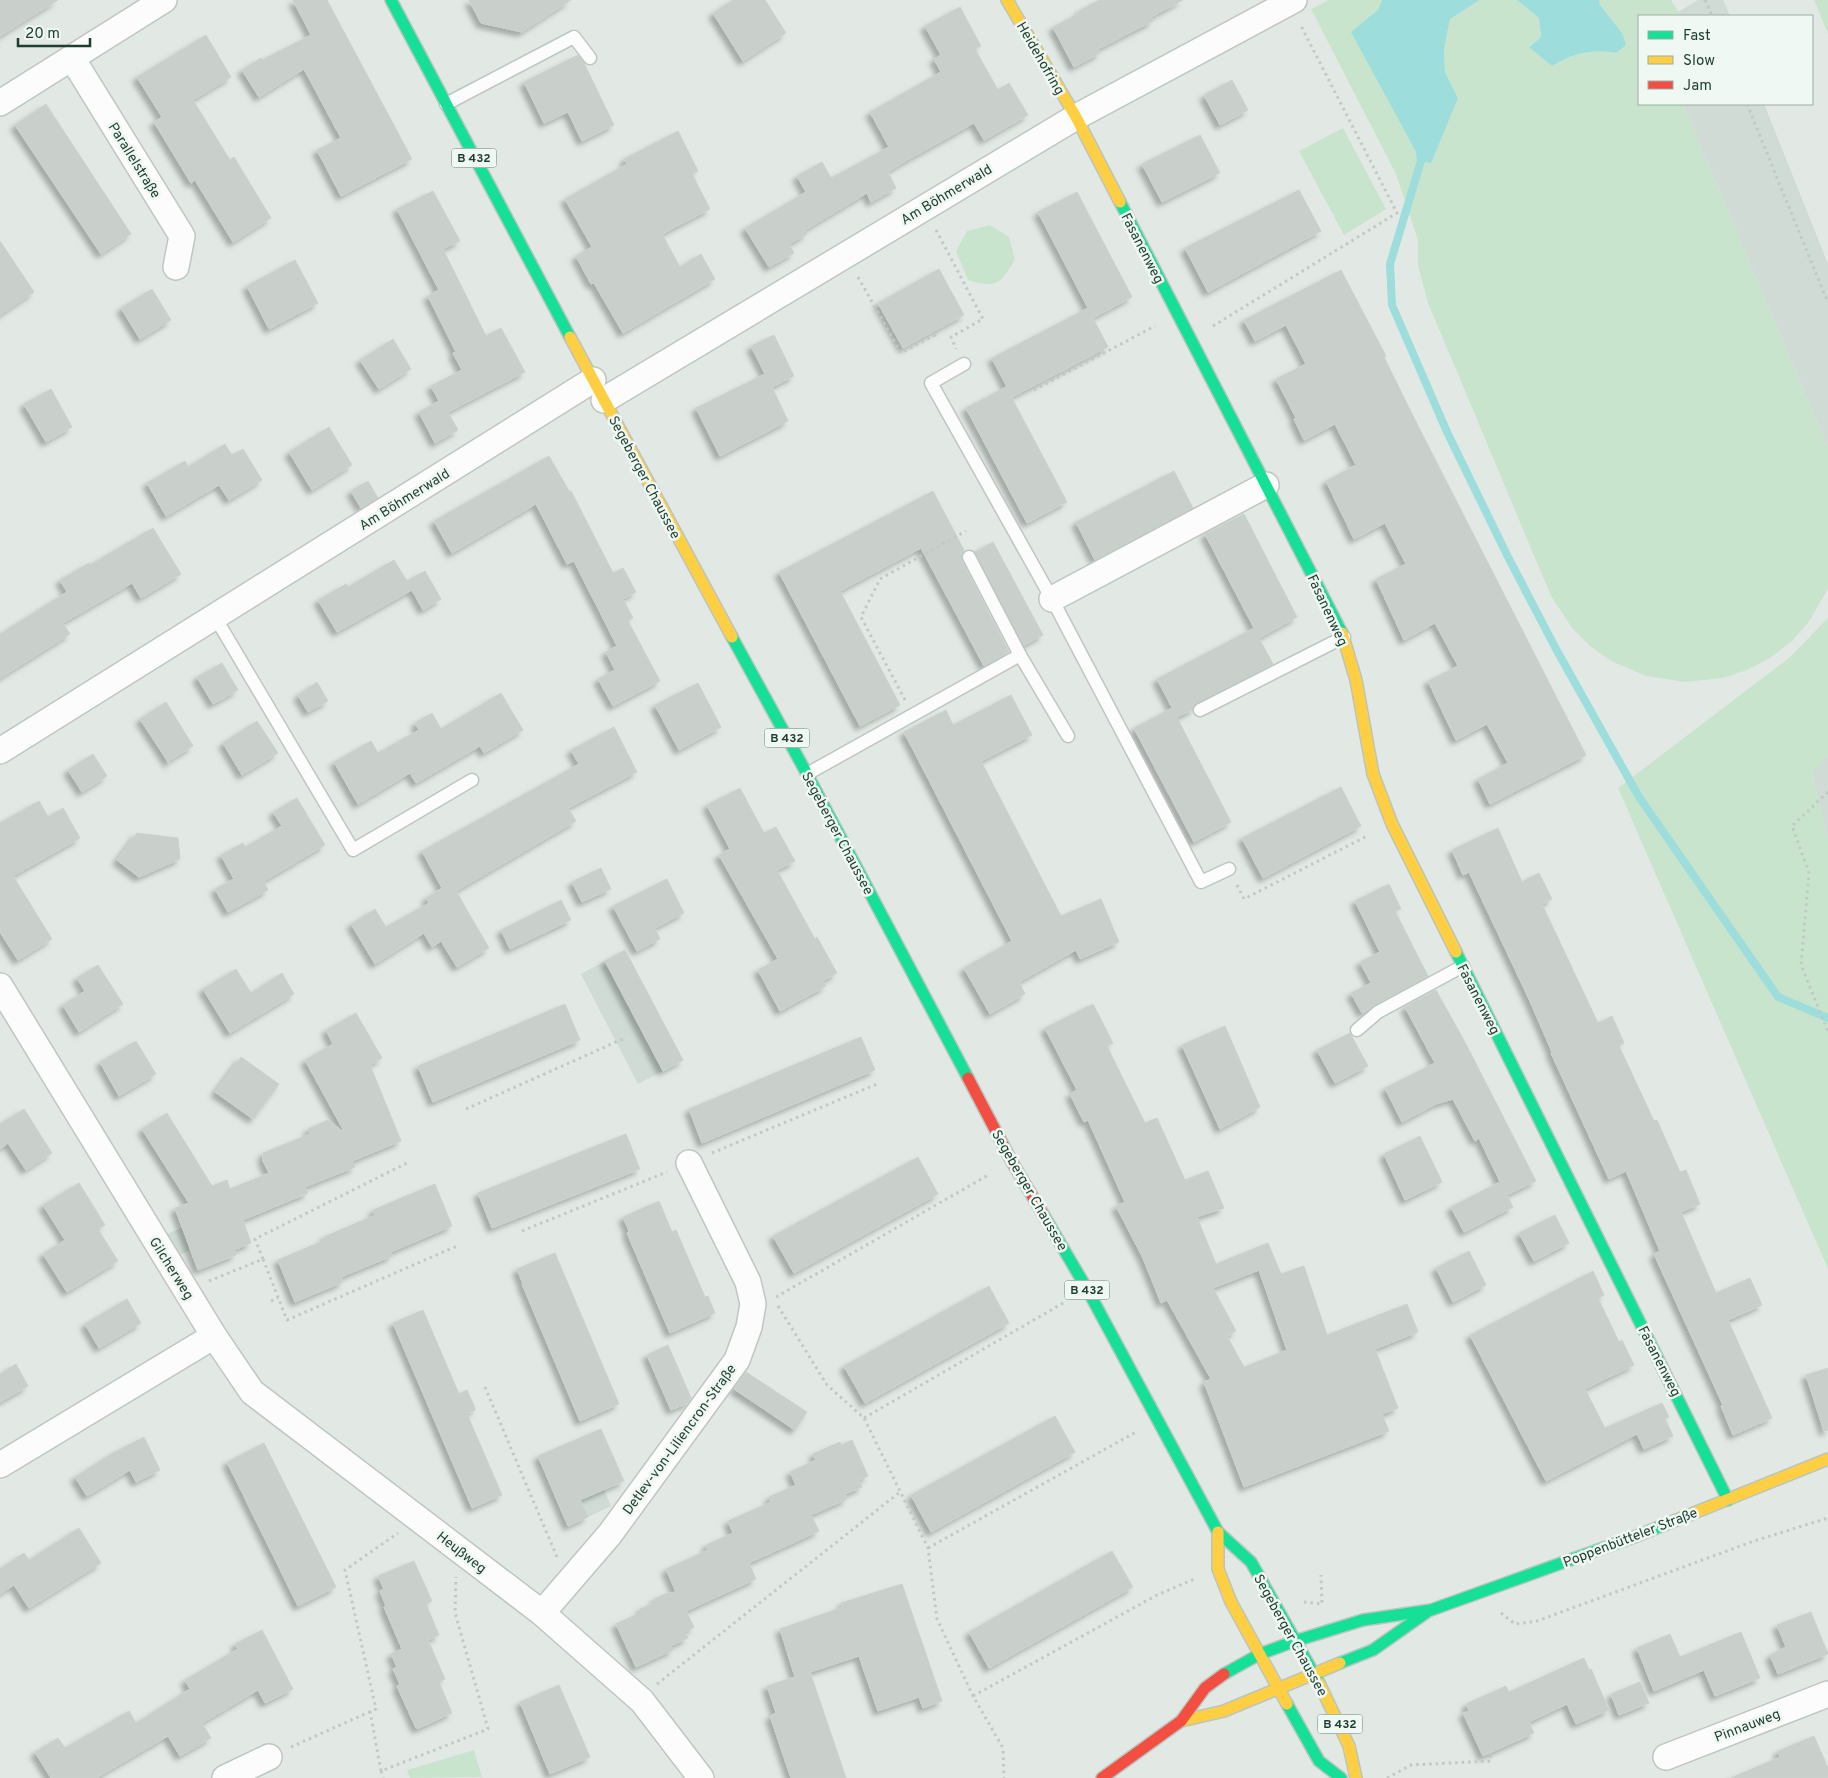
<svg xmlns="http://www.w3.org/2000/svg" width="1828" height="1778" font-family="Overpass,sans-serif">
<defs>
<filter id="shadow"><feDropShadow dx="-4.5" dy="4.5" stdDeviation="2.5" flood-color="#0004"/></filter>
</defs>
<rect width="100%" height="100%" fill="#e2e9e5"/>
<g fill="#cfdbd4">
<path d="M1698,0H1723L1730,16H1681L1678,12Z"/>
<path d="M1683,104H1764L1828,264V448Z"/>
<path d="M1828,756V840L1812,773Z"/>
<path d="M605,961L663,1071L638,1084L581,974Z"/>
<path d="M209,1216L191,1250L176,1257L165,1235Z"/>
<path d="M582,1439L611,1506L588,1517L558,1448Z"/>
</g>
<g fill="#c9e4cd">
<path d="M1329,0H1382L1378,10L1458,98L1445,72L1444,49L1450,19L1480,0H1517L1539,18L1541,37L1529,46L1552,66C1574,53 1591,49 1616,53L1622,33L1600,5L1599,0H1671L1681,16H1639V104H1683L1828,448V589L1808,623L1791,642L1770,658L1747,670L1723,678L1685,682L1646,676L1611,661L1590,646L1572,628L1551,596L1428,303L1418,266V240L1396,174L1311,9Z"/>
<path d="M1814,0H1828V34Z"/>
<path d="M1343,128L1386,209L1344,235L1299,151Z"/>
<path d="M990,225L1009,237L1015,260C1000,284 997,289 968,280L956,251L967,231Z"/>
<path d="M1828,618V756L1812,774L1828,840V1269L1618,788L1789,658Z"/>
<path d="M474,1750L482,1777L410,1778L407,1770Z"/>
</g>
<g fill="#9ddddb">
<path d="M1382,0H1480L1450,19L1444,49L1445,72L1458,98L1431,163L1421,161L1351,32L1378,10Z"/>
<path d="M1517,0H1599L1600,5L1622,33L1626,45L1616,53C1591,49 1574,53 1552,66L1529,47L1541,37L1539,18Z"/>
</g>
<g fill="none" stroke-linecap="round" stroke-linejoin="round">
<path stroke="#9ddddb" stroke-width="8" d="M1420,152L1421,161L1390,264L1392,305L1447,432L1508,557L1556,649L1639,797L1778,997L1828,1018"/>
</g>
<g fill="#c9d0cc" stroke="#cad2ce" fill-rule="evenodd" filter="url(#shadow)">
<path d="M0,0H58L0,36Z"/>
<path d="M293,0H327L412,159L341,196L317,150L341,138L304,69L259,97L242,70L261,58L262,60L311,35Z"/>
<path d="M469,0H571L522,32L481,23Z"/>
<path d="M733,0H765L786,33L743,61L713,13Z"/>
<path d="M1099,0H1183L1151,17L1153,21L1098,49L1100,53L1074,67L1053,27L1080,13L1079,11Z"/>
<path d="M960,7L981,46L975,49L998,90L1009,83L1028,115L984,140L974,123L902,163L888,172L896,188L871,202L867,193L805,230L807,234L789,244L794,253L769,267L745,228L806,192L797,176L822,162L831,178L889,147L870,112L941,72L934,59L941,55L925,26Z"/>
<path d="M206,35L231,77L193,100L230,160L234,157L271,218L233,242L195,180L191,183L154,122L162,117L137,77Z"/>
<path d="M578,55L584,63L614,125L582,141L568,112L544,123L524,82Z"/>
<path d="M1232,80L1248,110L1220,125L1204,95Z"/>
<path d="M46,104L131,234L101,254L15,125Z"/>
<path d="M678,131L698,171L692,174L710,209L662,234L680,267L701,254L715,279L623,333L594,283L591,284L576,256L592,247L565,199L627,164L624,159Z"/>
<path d="M1200,135L1220,173L1162,202L1142,164Z"/>
<path d="M1299,190L1321,231L1208,292L1185,248Z"/>
<path d="M433,191L460,241L443,249L486,336L501,328L525,372L448,412L458,430L435,443L419,412L439,401L431,386L462,370L453,353L456,352L428,296L439,290L397,209Z"/>
<path d="M1077,192L1132,297L1093,318L1108,347L1012,397L992,358L1088,308L1038,212Z"/>
<path d="M0,241L34,292L0,315Z"/>
<path d="M295,260L318,303L269,329L247,286Z"/>
<path d="M939,269L964,315L903,348L878,303Z"/>
<path d="M1341,270L1386,356L1384,357L1411,412L1586,755L1490,804L1478,779L1508,763L1487,724L1456,740L1428,681L1458,666L1435,623L1404,640L1376,579L1406,564L1385,523L1354,539L1326,481L1356,465L1335,424L1304,440L1294,419L1296,418L1276,379L1306,364L1286,325L1255,341L1244,320Z"/>
<path d="M152,289L171,320L140,339L121,308Z"/>
<path d="M774,335L794,376L772,387L788,421L720,456L696,408L765,374L751,346Z"/>
<path d="M393,339L411,369L379,389L360,360Z"/>
<path d="M1006,387L1067,502L1027,523L966,408Z"/>
<path d="M51,389L72,427L46,442L24,404Z"/>
<path d="M329,427L352,465L312,490L289,452Z"/>
<path d="M225,444L232,455L243,449L262,480L229,500L219,485L166,516L147,483L185,461L188,467Z"/>
<path d="M549,456L569,491H571L613,573L623,568L636,592L623,599L633,618L628,621L660,681L613,706L598,679L615,670L606,652L617,646L574,561L567,564L536,504L452,553L434,521Z"/>
<path d="M1174,471L1193,508L1095,560L1076,522Z"/>
<path d="M368,481L378,498L361,508L351,491Z"/>
<path d="M933,491L964,550L961,556L962,561L1009,652L984,666L921,548L840,591L900,705L860,726L779,572Z"/>
<path d="M1244,514L1297,617L1259,638L1273,664L1196,703L1192,710L1177,717L1157,679L1254,628L1205,534Z"/>
<path d="M153,528L181,574L141,598L132,583L63,623L70,634L0,678V634L67,592L60,580L89,563L90,565Z"/>
<path d="M993,542L1043,635L1024,645L975,552Z"/>
<path d="M394,560L407,581L425,571L441,599L423,610L412,590L337,632L318,600L346,584L348,587Z"/>
<path d="M222,663L238,690L213,704L197,677Z"/>
<path d="M317,682L328,701L308,712L298,695Z"/>
<path d="M698,683L721,727L679,750L655,705Z"/>
<path d="M501,693L523,730L484,753L480,746L416,783L410,773L358,804L334,762L371,741L378,753L419,730L415,723L432,713L441,729Z"/>
<path d="M1011,695L1032,735L981,761L1061,916L1101,899L1119,942L1080,959L1076,950L1019,982L1025,994L990,1014L964,968L1012,941L904,732L946,710L953,725Z"/>
<path d="M166,702L193,746L169,761L170,765L140,719Z"/>
<path d="M1172,708L1231,822L1194,842L1134,728Z"/>
<path d="M257,721L278,753L242,775L223,743Z"/>
<path d="M614,727L637,772L568,808L576,821L456,891L489,948L457,967L441,941L432,947L424,933L375,964L351,924L375,909L386,927L429,903L426,898L442,888L422,851L579,764L571,750Z"/>
<path d="M93,754L107,776L82,792L68,770Z"/>
<path d="M1341,787L1361,826L1263,878L1242,838Z"/>
<path d="M740,788L764,833L776,827L795,861L777,870L815,939L817,937L837,973L823,981L826,986L780,1011L758,970L778,959L719,855L730,849L707,805Z"/>
<path d="M297,798L325,845L264,881L268,890L228,912L215,889L234,879L221,855L243,843L245,847L282,826L273,812Z"/>
<path d="M39,801L48,817L63,808L80,838L13,876L52,939L18,960L0,932V823Z"/>
<path d="M1498,828L1522,882L1539,873L1552,899L1542,904L1598,1023L1612,1016L1624,1043L1619,1046L1654,1121L1657,1120L1680,1172L1686,1170L1700,1204L1681,1212L1716,1293L1750,1278L1762,1305L1728,1320L1772,1418L1733,1435L1721,1406L1723,1405L1654,1254L1660,1251L1626,1171L1609,1179L1551,1053L1552,1052L1529,999L1469,872L1463,875L1452,850Z"/>
<path d="M137,833L178,838L180,859L139,877L117,860Z"/>
<path d="M601,868L611,889L582,902L572,882Z"/>
<path d="M667,879L684,913L655,928L660,939L637,951L613,906Z"/>
<path d="M1389,884L1401,909L1395,911L1428,976L1362,1013L1351,993L1371,983L1360,962L1380,952L1355,901Z"/>
<path d="M561,900L571,920L510,949L501,930Z"/>
<path d="M625,950L683,1060L663,1071L605,961Z"/>
<path d="M98,965L123,1004L79,1032L63,1005L85,991L77,978Z"/>
<path d="M236,969L251,993L282,973L294,994L230,1033L203,989Z"/>
<path d="M1436,990L1467,1046L1536,1181L1507,1195L1513,1207L1464,1232L1451,1207L1500,1182L1504,1190L1479,1138L1475,1141L1453,1099L1436,1104L1402,1122L1385,1088L1435,1063L1405,1007Z"/>
<path d="M565,1004L580,1040L433,1102L418,1066Z"/>
<path d="M1093,1004L1113,1043L1107,1046L1145,1123L1157,1118L1185,1180L1208,1171L1224,1208L1197,1217L1216,1264L1268,1243L1281,1274L1304,1266L1327,1335L1407,1304L1418,1332L1375,1349L1398,1408L1382,1414L1389,1431L1244,1487L1204,1382L1211,1379L1167,1300L1161,1303L1143,1258L1116,1206L1125,1202L1088,1120L1084,1122L1070,1094L1077,1090L1045,1028ZM1259,1270L1287,1350L1244,1367L1227,1336L1236,1331L1213,1288Z"/>
<path d="M356,1013L382,1058L370,1065L401,1141L352,1161L355,1167L305,1187L308,1193L243,1220L251,1243L234,1250L236,1255L198,1270L175,1208L189,1203L142,1129L167,1113L212,1186L227,1180L230,1189L269,1173L263,1161V1153L310,1134L308,1129L328,1120L345,1133L305,1060L333,1044L326,1030Z"/>
<path d="M1225,1026L1260,1107L1220,1129L1182,1045Z"/>
<path d="M1350,1033L1368,1066L1335,1083L1317,1050Z"/>
<path d="M861,1037L875,1070L702,1143L689,1109Z"/>
<path d="M136,1041L156,1074L119,1096L100,1062Z"/>
<path d="M241,1057L279,1084L253,1119L215,1092Z"/>
<path d="M24,1109L52,1153L26,1170L8,1143L0,1149V1124Z"/>
<path d="M626,1134L640,1169L492,1228L478,1193Z"/>
<path d="M1420,1136L1442,1182L1405,1200L1384,1154Z"/>
<path d="M918,1157L938,1194L794,1273L773,1236Z"/>
<path d="M79,1183L105,1225L98,1229L118,1261L67,1292L43,1254L65,1240L43,1205Z"/>
<path d="M435,1184L452,1226L391,1252L392,1256L341,1277L343,1282L295,1302L278,1260L325,1240L324,1237L375,1215L373,1210Z"/>
<path d="M659,1201L672,1232L676,1230L705,1297L708,1296L715,1313L670,1333L627,1233L629,1231L623,1217Z"/>
<path d="M1555,1215L1569,1243L1534,1261L1519,1233Z"/>
<path d="M1469,1251L1486,1285L1453,1302L1436,1268Z"/>
<path d="M555,1253L619,1404L580,1421L522,1284H523L517,1269Z"/>
<path d="M1593,1271L1604,1295L1598,1298L1619,1342L1622,1340L1634,1365L1585,1389L1605,1428L1662,1403L1669,1417L1665,1419L1673,1436L1644,1449L1637,1434L1546,1481L1470,1335Z"/>
<path d="M989,1286L1009,1323L865,1403L844,1366Z"/>
<path d="M127,1299L141,1323L99,1348L85,1324Z"/>
<path d="M423,1310L459,1394L467,1390L475,1408V1410L467,1414L502,1495L472,1508L393,1323Z"/>
<path d="M668,1345L691,1398L688,1403L671,1410L647,1355Z"/>
<path d="M16,1364L28,1386L0,1402V1374Z"/>
<path d="M1828,1368V1430L1824,1431L1806,1375Z"/>
<path d="M746,1372L807,1412L795,1430L734,1389Z"/>
<path d="M1055,1416L1075,1452L931,1532L911,1495Z"/>
<path d="M601,1429L624,1481L580,1500L588,1517L568,1526L538,1456Z"/>
<path d="M144,1437L160,1470L136,1482L130,1470L87,1496L75,1477L113,1453Z"/>
<path d="M852,1440L868,1476L859,1480L862,1487L845,1494L847,1499L811,1515L819,1531L749,1563L756,1579L686,1611L694,1627L685,1632L688,1638L671,1646L673,1650L636,1667L616,1624L642,1612L640,1609L656,1602L654,1599L665,1594L676,1592L666,1569L708,1550L706,1545L733,1533L728,1521L771,1502L769,1497L796,1485L790,1472L816,1460L813,1454L840,1442L841,1445Z"/>
<path d="M264,1443L336,1587L298,1606L227,1462Z"/>
<path d="M79,1528L101,1563L29,1608L14,1585L0,1594V1569L24,1553L29,1560Z"/>
<path d="M1112,1551L1133,1587L989,1668L969,1632Z"/>
<path d="M414,1561L432,1601L426,1604L439,1635L428,1640L445,1679L439,1682L452,1713L419,1728H416L397,1686L400,1684L393,1669L397,1667L391,1654L402,1649L384,1607L386,1606L380,1591L384,1589L378,1576Z"/>
<path d="M902,1584L942,1701L923,1708L919,1697L878,1711L859,1656L795,1677L780,1629L843,1607L841,1603Z"/>
<path d="M1811,1612L1828,1654L1778,1674L1770,1655L1786,1647L1777,1625Z"/>
<path d="M262,1630L293,1689L265,1703L258,1690L202,1723L211,1738L180,1756L168,1736L96,1778H51L35,1752L58,1738L65,1748L129,1711L136,1723L190,1689L185,1680L238,1649L235,1644Z"/>
<path d="M1741,1632L1760,1678L1715,1696L1704,1670L1654,1691L1637,1648L1670,1634L1680,1657Z"/>
<path d="M1584,1658L1589,1670L1591,1669L1609,1710L1576,1724L1567,1704L1529,1722L1534,1733L1483,1756L1463,1713L1469,1711L1466,1704L1506,1686L1509,1692Z"/>
<path d="M810,1672L826,1719L846,1778H791L770,1716L776,1713L767,1686Z"/>
<path d="M1640,1682L1649,1703L1619,1715L1611,1694Z"/>
<path d="M559,1685L590,1757L550,1774L520,1702Z"/>
<path d="M1814,1736L1828,1768V1778H1731L1780,1757L1778,1751Z"/>
</g>
<g fill="none" stroke-linecap="round" stroke-linejoin="round">
<g stroke="#bfc6c2" stroke-width="15">
<g id="lane">
<path d="M446,104L574,37L590,58"/>
<path d="M964,364L931,383L1052,599L1201,882L1229,869"/>
<path d="M215,617L353,850L472,780"/>
<path d="M1020,655L1068,736"/>
<path d="M1200,710L1344,637"/>
<path d="M807,774L1020,655L969,557"/>
<path d="M1357,1030L1378,1012L1463,966"/>
</g>
</g>
<g stroke="#bfc6c2" stroke-width="28">
<g id="street">
<path d="M72,58L182,236L176,267"/>
<path d="M0,103L164,0"/>
<path d="M604,400L1076,117L1294,0"/>
<path d="M1052,599L1266,485"/>
<path d="M0,751L593,380"/>
<path d="M0,986L214,1336L0,1465"/>
<path d="M214,1336L252,1392L542,1613L642,1701L701,1778"/>
<path d="M542,1613L610,1534L737,1360L749,1327L753,1304L748,1282L689,1163"/>
<path d="M1666,1757L1828,1694"/>
<path d="M225,1778L269,1757"/>
</g>
</g>
<g stroke="#bbc5c0" stroke-width="14">
<g id="fast">
<path d="M391,0L570,337"/>
<path d="M1120,202L1342,633"/>
<path d="M732,637L807,774L968,1078"/>
<path d="M1456,952L1728,1500"/>
<path d="M1043,1214L1087,1289L1218,1532L1251,1562L1319,1683"/>
<path d="M1340,1663L1373,1650L1427,1612"/>
<path d="M1224,1674L1260,1654L1295,1641L1363,1620L1431,1610L1634,1537L1674,1521"/>
<path d="M1287,1704L1319,1761L1341,1778"/>
</g>
</g>
<g stroke="#bbc5c0" stroke-width="14">
<g id="slow">
<path d="M1007,0L1076,117L1120,202"/>
<path d="M570,337L732,637"/>
<path d="M1342,633L1356,680L1373,774L1392,824L1456,952"/>
<path d="M1674,1521L1828,1459"/>
<path d="M1218,1532V1569L1231,1602L1287,1704"/>
<path d="M1319,1683L1349,1746L1356,1778"/>
<path d="M1181,1721L1224,1711L1340,1663"/>
</g>
</g>
<g stroke="#bbc5c0" stroke-width="14">
<g id="jam">
<path d="M968,1078L1012,1162L1043,1214"/>
<path d="M1102,1778L1181,1721L1205,1688L1224,1674"/>
</g>
</g>
<g stroke="#bfcac5" stroke-width="3" stroke-dasharray="2.5 4" stroke-linecap="butt">
<path d="M1705,0L1712,16"/>
<path d="M1747,104L1828,303"/>
<path d="M936,230L983,319L951,337L956,349"/>
<path d="M858,277L901,353L935,335L933,332"/>
<path d="M1213,326L1397,213L1300,24"/>
<path d="M1034,390L1155,326"/>
<path d="M905,700L861,617L880,579L966,531"/>
<path d="M1828,792L1792,826L1809,873L1801,965L1828,1032"/>
<path d="M1237,885L1244,899L1369,835"/>
<path d="M466,1109L625,1038"/>
<path d="M712,1153L877,1084"/>
<path d="M522,1231L667,1172"/>
<path d="M263,1259L255,1239L407,1163"/>
<path d="M209,1281L263,1259L287,1320L457,1246"/>
<path d="M776,1297L990,1174"/>
<path d="M271,1301L278,1298"/>
<path d="M778,1306L827,1385L864,1418L928,1548L937,1619L973,1696L1003,1748L1004,1778"/>
<path d="M485,1387L557,1557"/>
<path d="M864,1418L1065,1302"/>
<path d="M928,1548L1136,1432"/>
<path d="M1304,1602L1322,1604L1321,1575"/>
<path d="M1501,1613L1515,1624L1537,1621L1754,1541L1828,1518"/>
<path d="M657,1684L900,1492"/>
<path d="M973,1696L1157,1595L1194,1579"/>
<path d="M370,1711L381,1771L488,1729L455,1613L456,1577"/>
<path d="M291,1747L376,1709L345,1570L398,1533"/>
<path d="M381,1771L383,1778"/>
<path d="M1387,1778L1411,1765L1491,1761L1490,1753"/>
</g>
<use href="#lane" stroke="#fbfcfb" stroke-width="12"/>
<use href="#street" stroke="#fbfcfb" stroke-width="25"/>
<use href="#fast" stroke="#16e098" stroke-width="11"/>
<use href="#slow" stroke="#ffcf43" stroke-width="11"/>
<use href="#jam" stroke="#f24e42" stroke-width="11"/>
</g>
<g text-anchor="middle" stroke-width="5" stroke-linejoin="round" paint-order="stroke">
<g fill="#eff8f2" stroke="#5d766a" stroke-width="1">
<rect x="451.5" y="148.5" width="45" height="19" rx="4"/>
<rect x="764.5" y="728.5" width="45" height="19" rx="4"/>
<rect x="1064.5" y="1280.5" width="45" height="19" rx="4"/>
<rect x="1317.5" y="1714.5" width="45" height="19" rx="4"/>
</g>
<g font-size="12" font-weight="bold" fill="#1e3e30">
<text x="474" y="162">B 432</text>
<text x="787" y="742">B 432</text>
<text x="1087" y="1294">B 432</text>
<text x="1340" y="1728">B 432</text>
</g>
<g font-size="14" fill="#1e3e30" stroke="#eff8f2">
<text transform="translate(1041 58) rotate(60)" y="5">Heidehofring</text>
<text transform="translate(135 160) rotate(58)" y="5">Parallelstraße</text>
<text transform="translate(946 194) rotate(-31)" y="5">Am Böhmerwald</text>
<text transform="translate(1143 248) rotate(63)" y="5">Fasanenweg</text>
<text transform="translate(645 477) rotate(62)" y="5">Segeberger Chaussee</text>
<text transform="translate(404 499) rotate(-32)" y="5">Am Böhmerwald</text>
<text transform="translate(1328 610) rotate(65)" y="5">Fasanenweg</text>
<text transform="translate(838 833) rotate(62)" y="5">Segeberger Chaussee</text>
<text transform="translate(1479 999) rotate(63)" y="5">Fasanenweg</text>
<text transform="translate(1030 1190) rotate(60)" y="5">Segeberger Chaussee</text>
<text transform="translate(172 1268) rotate(58)" y="5">Gilcherweg</text>
<text transform="translate(1660 1361) rotate(63)" y="5">Fasanenweg</text>
<text transform="translate(679 1439) rotate(-54)" y="5">Detlev-von-Liliencron-Straße</text>
<text transform="translate(1630 1537) rotate(-21)" y="5">Poppenbütteler Straße</text>
<text transform="translate(462 1552) rotate(38)" y="5">Heußweg</text>
<text transform="translate(1291 1635) rotate(61)" y="5">Segeberger Chaussee</text>
<text transform="translate(1747 1725) rotate(-21)" y="5">Pinnauweg</text>
</g>
</g>
<rect x="1638" y="15" width="175" height="90" fill="#eff8f2" stroke="#9baea4"/>
<rect x="1648" y="31" width="25" height="8" fill="#16e098" stroke="#9baea4"/>
<text x="1683" y="40" font-size="15" fill="#1e3e30">Fast</text>
<rect x="1648" y="56" width="25" height="8" fill="#ffcf43" stroke="#9baea4"/>
<text x="1683" y="65" font-size="15" fill="#1e3e30">Slow</text>
<rect x="1648" y="81" width="25" height="8" fill="#f24e42" stroke="#9baea4"/>
<text x="1683" y="90" font-size="15" fill="#1e3e30">Jam</text>
<path d="M18 38v8h72v-8" fill="none" stroke="#1e3e30" stroke-width="2.5"/>
<text x="25" y="38" font-size="15" fill="#1e3e30" stroke="#eff8f2" stroke-width="4" paint-order="stroke">20 m</text>
</svg>
